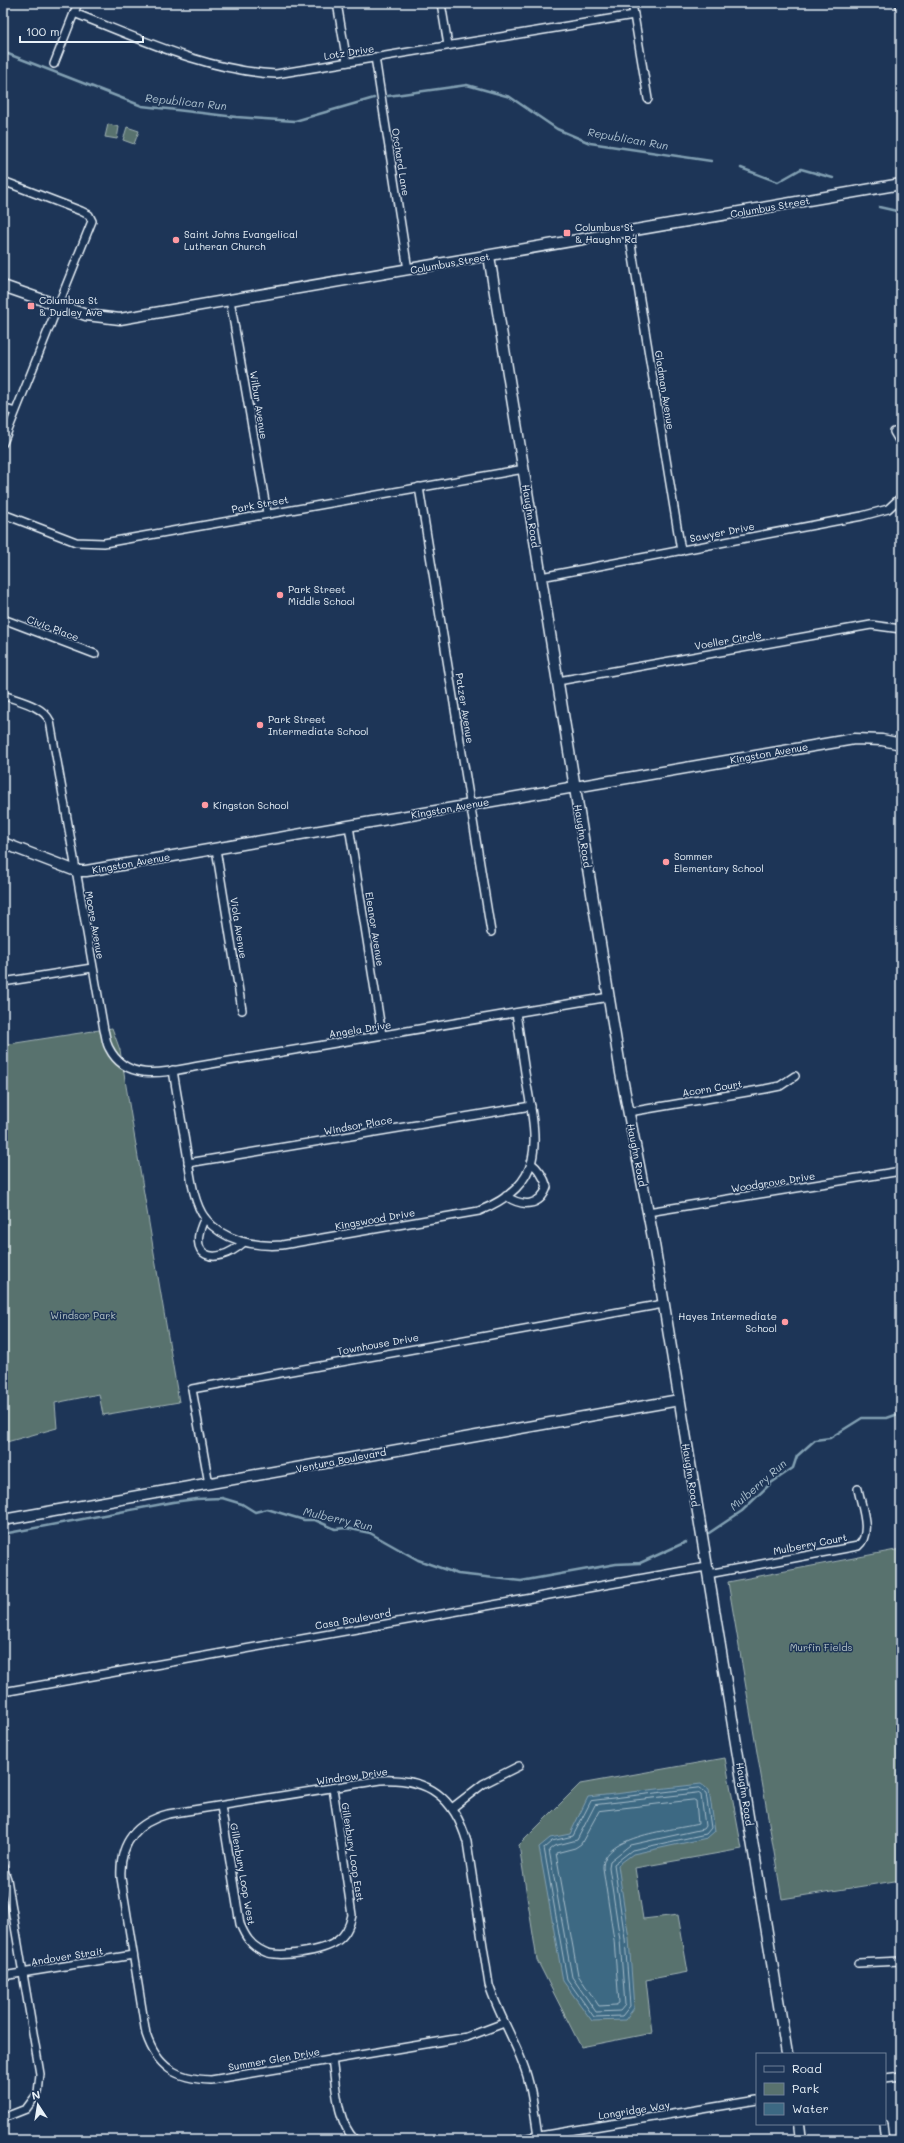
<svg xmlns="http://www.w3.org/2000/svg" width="904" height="2143" font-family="Mali,sans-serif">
<rect width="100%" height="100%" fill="#1d3557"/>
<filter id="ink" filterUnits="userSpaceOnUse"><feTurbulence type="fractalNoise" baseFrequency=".025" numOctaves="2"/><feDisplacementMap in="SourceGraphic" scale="8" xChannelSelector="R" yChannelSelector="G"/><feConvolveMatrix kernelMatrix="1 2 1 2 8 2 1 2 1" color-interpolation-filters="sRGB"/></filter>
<g filter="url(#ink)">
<g fill="#59726e" stroke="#a0b2b3">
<path d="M108,124L119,127L117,139L105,137Z"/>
<path d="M127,127L139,131L134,144L123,140Z"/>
<path d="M112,1028L120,1050L179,1402L103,1415L99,1394L55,1403L57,1428L3,1443V1045Z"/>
<path d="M901,1549V1880L782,1899L728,1582Z"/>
<path d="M725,1758L742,1849L635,1868L643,1919L678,1915L688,1972L646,1980L652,2033L581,2047L537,1960L519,1845L580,1784Z"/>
</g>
<path fill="#3d6983" stroke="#819fb2" d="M701,1784L709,1790L715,1831L707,1838L633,1854L618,1865L629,1939L634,2008L625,2020L592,2021L563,1981L539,1847L550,1838L570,1834L588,1797Z"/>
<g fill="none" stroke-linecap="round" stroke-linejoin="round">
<g stroke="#a4bbc9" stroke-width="1">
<path d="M699,1788L706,1793L711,1828L706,1834L632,1850L614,1864L625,1939L630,2006L622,2016L594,2017L567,1979L544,1848L552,1841L573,1836L591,1801Z"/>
<path d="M698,1793L701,1795L705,1826L703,1829L630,1845L610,1861L609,1867L620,1940L625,2005L620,2011L596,2012L572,1977L549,1850L554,1846L577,1840L595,1805Z"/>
<path d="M694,1800L696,1801L698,1824C675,1830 602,1835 603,1868L614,1940L619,2003L616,2005L599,2006L578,1975L556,1853L575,1848L581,1844L599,1811Z"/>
</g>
<g stroke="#819fb2" stroke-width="2.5">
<path d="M3,52L142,106L236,117L295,121L374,98"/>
<path d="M388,96L467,85L510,97L557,129L590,143L711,161"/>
<path d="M741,168L778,182L801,169L833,178"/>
<path d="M879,207L901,212"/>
<path d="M709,1533L742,1511L771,1483L793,1468L797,1456L815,1440L830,1438L862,1418H887L901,1413"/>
<path d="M3,1534L173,1502L196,1499L222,1498L242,1504L255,1512L267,1509L304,1520H315L335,1529L346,1528L370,1533L418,1560L458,1574L521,1581L616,1564L640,1563L686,1542"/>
</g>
<g stroke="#e8f1f8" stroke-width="10">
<g id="street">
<path d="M337,3L347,62"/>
<path d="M441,3L448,45"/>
<path d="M632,3L648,99"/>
<path d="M74,13C138,38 206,71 276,74L634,15"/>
<path d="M375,57L408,270"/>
<path d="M54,64L78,3"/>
<path d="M3,181L81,211L89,215L92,221L3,443"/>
<path d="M3,189L6,182"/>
<path d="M629,232L681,551"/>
<path d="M230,300L267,513"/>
<path d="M3,408L15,412"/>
<path d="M894,432L901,444"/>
<path d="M419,487L491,932"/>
<path d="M3,514L76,542L104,543L524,469"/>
<path d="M541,577L862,516L888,509L901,497"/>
<path d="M3,619L95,654"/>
<path d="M558,681L871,625L901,629"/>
<path d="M3,695C18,701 42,705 50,721L104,1030C106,1036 106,1043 109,1048C128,1086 173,1070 205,1065L609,997"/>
<path d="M349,826L382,1035"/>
<path d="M216,849L242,1010"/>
<path d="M3,982L92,968"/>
<path d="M173,1070C177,1096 182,1122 186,1148C190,1169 192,1201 205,1218C223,1241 255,1247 282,1245L479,1211C545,1184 538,1145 527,1085C523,1061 520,1037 516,1013"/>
<path d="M629,1112L765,1089L780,1086L795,1076"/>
<path d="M188,1163L531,1106"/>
<path d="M506,1196C522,1207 540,1207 547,1187C544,1177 539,1169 531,1163"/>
<path d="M648,1212L901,1171"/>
<path d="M205,1218C185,1256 214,1268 243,1243"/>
<path d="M209,1484L192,1389L663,1304"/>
<path d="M708,1574L858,1546C873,1534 861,1505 858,1489"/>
<path d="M3,1692L706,1567"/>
<path d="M221,1806L240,1924C245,1936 250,1945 263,1951C277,1959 324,1951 337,1941C346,1935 350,1925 352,1915L333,1788"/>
<path d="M452,1808L483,1784L519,1766"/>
<path d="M3,1867L7,1879L40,2074L38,2093L26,2109L3,2118"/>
<path d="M858,1963L901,1961"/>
<path d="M3,1976L133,1955"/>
<path d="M504,2023L467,2037L211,2080C176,2079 157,2067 146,2034L121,1878C119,1844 135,1823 168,1814L381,1780C429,1778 454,1797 467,1842L489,1985C498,2013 513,2037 523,2064C532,2087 534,2112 538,2136"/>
<path d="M332,2059C336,2084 336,2121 355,2140"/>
<path d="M885,2078L901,2076"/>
<path d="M883,2124L885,2140"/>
<path d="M515,2140L757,2100"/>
</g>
</g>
<g stroke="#e8f1f8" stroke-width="13">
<g id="secondary">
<path d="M901,3V5"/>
<path d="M489,256L621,1073L653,1238L787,2054"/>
<path d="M3,286L86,315L120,319L901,184"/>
<path d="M3,843L76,871H86L854,739L882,740L901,744"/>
<path d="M3,1520L679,1400"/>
<path d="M799,2124L801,2140"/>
</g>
</g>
<use href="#street" stroke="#1d3557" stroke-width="7"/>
<use href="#secondary" stroke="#1d3557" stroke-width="10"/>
</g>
</g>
<g fill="#ff9aa2" stroke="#1d3557" stroke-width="1.5">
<rect x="563" y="229" width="8" height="8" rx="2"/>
<circle cx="176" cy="240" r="4"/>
<rect x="27" y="302" width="8" height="8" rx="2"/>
<circle cx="280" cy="595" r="4"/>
<circle cx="260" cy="725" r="4"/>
<circle cx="205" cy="805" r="4"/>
<circle cx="666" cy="862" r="4"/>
<circle cx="785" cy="1322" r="4"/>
</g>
<g text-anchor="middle" stroke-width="3" stroke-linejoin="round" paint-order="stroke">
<g font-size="10" fill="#e8f1f8" stroke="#1d3557">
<text transform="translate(349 52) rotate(-9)" y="4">Lotz Drive</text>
<text transform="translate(401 162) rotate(81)" y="4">Orchard Lane</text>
<text transform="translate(770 207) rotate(-10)" y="4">Columbus Street</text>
<text transform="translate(450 263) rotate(-10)" y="4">Columbus Street</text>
<text transform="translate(665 390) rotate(81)" y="4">Gladman Avenue</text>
<text transform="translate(259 405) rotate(81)" y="4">Wilbur Avenue</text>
<text transform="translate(260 504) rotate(-10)" y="4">Park Street</text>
<text transform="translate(531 516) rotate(81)" y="4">Haughn Road</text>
<text transform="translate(722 532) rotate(-11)" y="4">Sawyer Drive</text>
<text transform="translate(53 628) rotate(21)" y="4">Civic Place</text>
<text transform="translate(728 640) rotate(-10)" y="4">Voeller Circle</text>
<text transform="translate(465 708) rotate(81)" y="4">Patzer Avenue</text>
<text transform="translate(769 753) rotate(-10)" y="4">Kingston Avenue</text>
<text transform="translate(450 808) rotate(-10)" y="4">Kingston Avenue</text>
<text transform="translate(583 836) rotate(81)" y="4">Haughn Road</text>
<text transform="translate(131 863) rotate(-10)" y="4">Kingston Avenue</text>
<text transform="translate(95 925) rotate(80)" y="4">Moore Avenue</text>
<text transform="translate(239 928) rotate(81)" y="4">Viola Avenue</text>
<text transform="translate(375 929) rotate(81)" y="4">Eleanor Avenue</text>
<text transform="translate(360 1029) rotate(-9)" y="4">Angela Drive</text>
<text transform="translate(712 1088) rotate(-9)" y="4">Acorn Court</text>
<text transform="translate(358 1125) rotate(-10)" y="4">Windsor Place</text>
<text transform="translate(637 1155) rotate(79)" y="4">Haughn Road</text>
<text transform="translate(773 1182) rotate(-9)" y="4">Woodgrove Drive</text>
<text transform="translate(375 1219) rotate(-10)" y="4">Kingswood Drive</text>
<text transform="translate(378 1344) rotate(-10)" y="4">Townhouse Drive</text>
<text transform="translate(341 1460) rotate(-11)" y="4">Ventura Boulevard</text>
<text transform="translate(691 1475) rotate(81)" y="4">Haughn Road</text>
<text transform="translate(810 1544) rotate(-11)" y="4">Mulberry Court</text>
<text transform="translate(353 1619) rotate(-10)" y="4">Casa Boulevard</text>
<text transform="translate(352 1776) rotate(-8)" y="4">Windrow Drive</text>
<text transform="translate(745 1794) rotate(81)" y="4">Haughn Road</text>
<text transform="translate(353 1852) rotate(81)" y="4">Gillenbury Loop East</text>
<text transform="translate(243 1874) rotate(80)" y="4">Gillenbury Loop West</text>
<text transform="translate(67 1956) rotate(-9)" y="4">Andover Strait</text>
<text transform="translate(274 2059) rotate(-10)" y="4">Summer Glen Drive</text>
<text transform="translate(634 2110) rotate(-9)" y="4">Longridge Way</text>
</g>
<g font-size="10" fill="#e8f1f8" stroke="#1d3557" text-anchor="start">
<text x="575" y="231">Columbus St<tspan x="575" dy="12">&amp; Haughn Rd</tspan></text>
<text x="184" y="238">Saint Johns Evangelical<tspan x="184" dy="12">Lutheran Church</tspan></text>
<text x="39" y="304">Columbus St<tspan x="39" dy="12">&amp; Dudley Ave</tspan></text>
<text x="288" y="593">Park Street<tspan x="288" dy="12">Middle School</tspan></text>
<text x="268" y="723">Park Street<tspan x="268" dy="12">Intermediate School</tspan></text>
<text x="213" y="809">Kingston School</text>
<text x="674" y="860">Sommer<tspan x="674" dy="12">Elementary School</tspan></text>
<text x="777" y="1320" text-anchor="end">Hayes Intermediate<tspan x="777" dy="12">School</tspan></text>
</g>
<g font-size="10" fill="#b6c5c8" stroke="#1d3557">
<text x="83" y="1319">Windsor Park</text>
<text x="821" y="1651">Murfin Fields</text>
</g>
<g font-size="11" font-style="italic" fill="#acc1cf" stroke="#1d3557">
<text transform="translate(186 102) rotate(6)" y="4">Republican Run</text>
<text transform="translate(628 139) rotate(10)" y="4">Republican Run</text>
<text transform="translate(758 1485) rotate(-41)" y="4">Mulberry Run</text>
<text transform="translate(338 1519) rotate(13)" y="4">Mulberry Run</text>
</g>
</g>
<rect width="904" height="2143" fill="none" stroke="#1d3557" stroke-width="16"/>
<rect x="8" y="8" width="888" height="2127" fill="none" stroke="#e8f1f8" stroke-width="1.5" filter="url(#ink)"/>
<rect x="756" y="2053" width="130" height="72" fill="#1d3557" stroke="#6e8097"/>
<rect x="764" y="2066" width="20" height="6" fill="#1d3557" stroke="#6e8097"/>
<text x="792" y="2073" font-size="12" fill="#e8f1f8">Road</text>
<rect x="764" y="2083" width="20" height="12" fill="#59726e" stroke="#6e8097"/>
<text x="792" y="2093" font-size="12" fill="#e8f1f8">Park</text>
<rect x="764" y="2103" width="20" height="12" fill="#3d6983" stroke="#6e8097"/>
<text x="792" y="2113" font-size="12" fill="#e8f1f8">Water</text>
<g transform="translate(38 2105) rotate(348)" stroke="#1d3557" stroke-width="3" paint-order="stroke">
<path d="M0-3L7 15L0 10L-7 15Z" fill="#e8f1f8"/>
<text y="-6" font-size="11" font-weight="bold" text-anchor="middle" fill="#e8f1f8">N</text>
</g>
<path d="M20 36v6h123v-6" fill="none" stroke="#e8f1f8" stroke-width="2"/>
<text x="26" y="36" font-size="12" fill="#e8f1f8" stroke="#1d3557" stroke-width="3" paint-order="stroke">100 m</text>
</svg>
